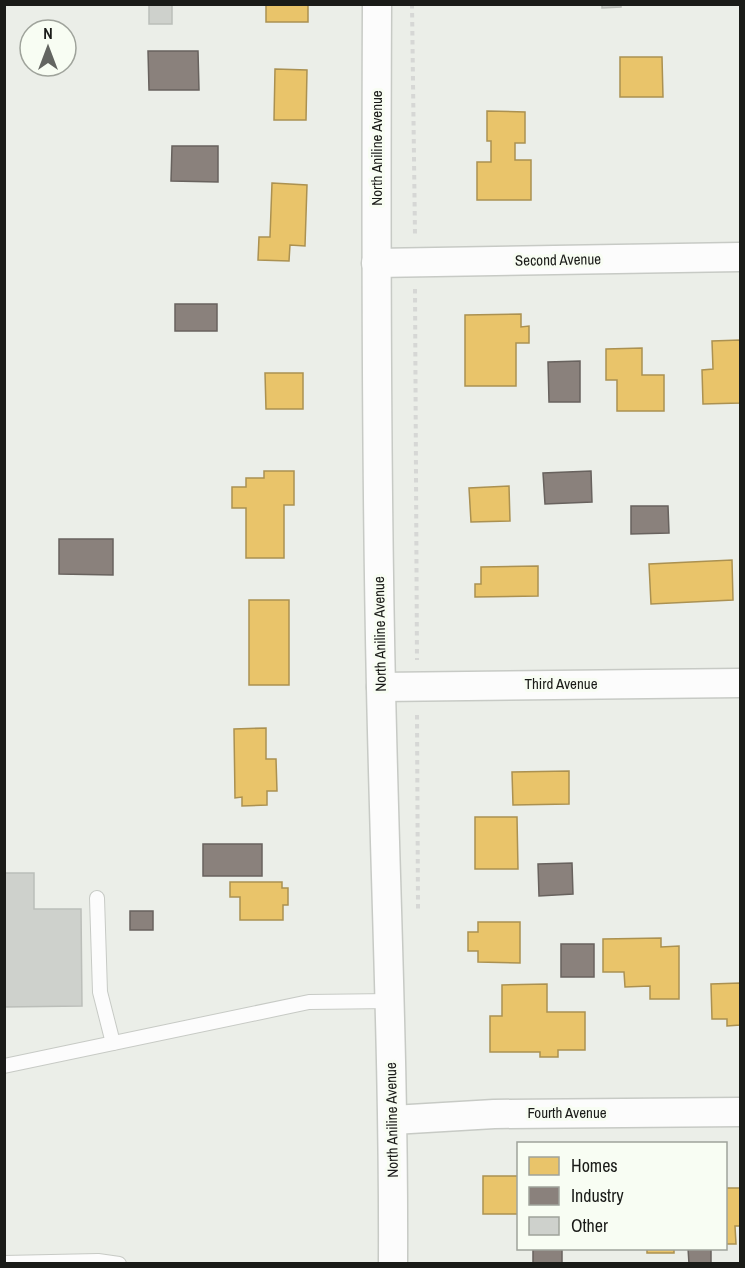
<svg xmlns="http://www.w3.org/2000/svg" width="745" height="1268" font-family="'Archivo Narrow',sans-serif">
<rect width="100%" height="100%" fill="#ebeee8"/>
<g fill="#e9c46a" stroke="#ab9151" stroke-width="1.5">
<rect x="266" y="4" width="42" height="18"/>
<path d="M620,57H662L663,97H620Z"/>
<path d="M275,69L307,70L306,120H274Z"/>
<path d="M487,111L525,112V143H515V160H531V200H477V162H491V141H487Z"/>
<path d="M272,183L307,185L305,246L290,245L289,261L258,260L259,237H270Z"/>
<path d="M521,314V327L529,326V343H516V386H465V315Z"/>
<path d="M740,340V403L703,404L702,370L713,369L712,341Z"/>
<path d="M642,348V375H664V411H617V380H606V349Z"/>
<path d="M265,373H303V409H266Z"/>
<path d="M264,471H294V505H284V558H246V508H232V487H246V478H264Z"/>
<path d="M509,486L510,521L471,522L469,488Z"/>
<path d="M732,560L733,600L651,604L649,564Z"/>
<path d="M538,566V596L475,597V584H481V567Z"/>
<rect x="249" y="600" width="40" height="85"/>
<path d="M266,728V759H276L277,791H267V805L242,806V797L235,798L234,729Z"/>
<path d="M569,771V804L513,805L512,772Z"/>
<path d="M475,817H517L518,869H475Z"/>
<path d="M230,882H282V888H288V905H283V920H240V897H230Z"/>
<path d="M478,922H520V963L478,962V951H468V932H478Z"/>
<path d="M661,938V947L679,946V999H650V986L625,987L624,972H603V939Z"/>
<path d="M740,983V1025L727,1026V1019H712L711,984Z"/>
<path d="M547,984V1012H585V1050H558V1057H540V1052H490V1016H502V985Z"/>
<rect x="483" y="1176" width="35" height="38"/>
<path d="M726,1188H740V1226H735L736,1244H726Z"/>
<rect x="647" y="1248" width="27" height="5"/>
</g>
<g fill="#8a817c" stroke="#68625e" stroke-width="1.5">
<path d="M148,51H198L199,90H149Z"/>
<path d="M172,146H218V182L171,181Z"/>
<rect x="175" y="304" width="42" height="27"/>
<path d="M580,361V402H549L548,362Z"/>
<path d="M591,471L592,502L545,504L543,473Z"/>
<path d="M631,506H668L669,533L631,534Z"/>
<path d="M59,539H113V575L59,574Z"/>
<rect x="203" y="844" width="59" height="32"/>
<path d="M572,863L573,894L539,896L538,864Z"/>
<rect x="130" y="911" width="23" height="19"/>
<rect x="561" y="944" width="33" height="33"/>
<rect x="533" y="1248" width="29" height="16"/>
<path d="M688,1248H711V1264H689Z"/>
</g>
<g fill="#ced1cc" stroke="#bbbeb9" stroke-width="1.5">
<rect x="149" y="4" width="23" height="20"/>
<path d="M602,4H621V7L602,8Z"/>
<path d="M4,873H34V909H81L82,1006L4,1007Z"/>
</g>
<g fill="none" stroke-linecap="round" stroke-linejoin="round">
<g stroke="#c7cac5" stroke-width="16">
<g id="lane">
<path d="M97,898L100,992L113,1043"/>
<path d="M4,1066L309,1002L390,1001"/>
<path d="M4,1263L98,1261L119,1264"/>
</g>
</g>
<g stroke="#c7cac5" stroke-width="31">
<g id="street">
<path d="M377,4C376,232 376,460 381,688C385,880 394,1071 393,1264"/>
<path d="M376,263L740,257"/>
<path d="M381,687L740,683"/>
<path d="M393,1120L494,1114L740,1112"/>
</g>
</g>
<g stroke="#d6d7d5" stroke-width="4" stroke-dasharray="4.5 4.5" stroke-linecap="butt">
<path d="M412,4L415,234"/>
<path d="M415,289L417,660"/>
<path d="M417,715L418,909"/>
</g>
<use href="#lane" stroke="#fcfcfc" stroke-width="14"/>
<use href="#street" stroke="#fcfcfc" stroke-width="28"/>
</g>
<g text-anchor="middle" stroke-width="6" stroke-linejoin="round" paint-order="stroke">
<g font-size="15" fill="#1a1b18" stroke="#f8fdf3">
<text transform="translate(377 148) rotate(-90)" y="5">North Aniline Avenue</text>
<text transform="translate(558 260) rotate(-1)" y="5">Second Avenue</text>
<text transform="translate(380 634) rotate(-91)" y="5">North Aniline Avenue</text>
<text x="561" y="689">Third Avenue</text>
<text x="567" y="1118">Fourth Avenue</text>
<text transform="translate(392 1120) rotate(-91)" y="5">North Aniline Avenue</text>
</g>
</g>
<rect width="745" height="1268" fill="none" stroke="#1a1b18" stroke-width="12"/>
<rect x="517" y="1142" width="210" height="108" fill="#f8fdf3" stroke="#9fa39b" stroke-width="1.5"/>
<rect x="529" y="1157" width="30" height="18" fill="#e9c46a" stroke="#9fa39b" stroke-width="1.5"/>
<text x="571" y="1172" font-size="18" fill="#1a1b18">Homes</text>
<rect x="529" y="1187" width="30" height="18" fill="#8a817c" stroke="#9fa39b" stroke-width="1.5"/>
<text x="571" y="1202" font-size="18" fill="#1a1b18">Industry</text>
<rect x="529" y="1217" width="30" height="18" fill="#ced1cc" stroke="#9fa39b" stroke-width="1.5"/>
<text x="571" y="1232" font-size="18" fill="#1a1b18">Other</text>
<g transform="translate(48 48)"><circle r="28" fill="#f8fdf3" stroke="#9fa39b" stroke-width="1.5"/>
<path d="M0-4.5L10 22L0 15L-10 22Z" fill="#636561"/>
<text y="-9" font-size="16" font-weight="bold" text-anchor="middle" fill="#1a1b18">N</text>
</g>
</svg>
